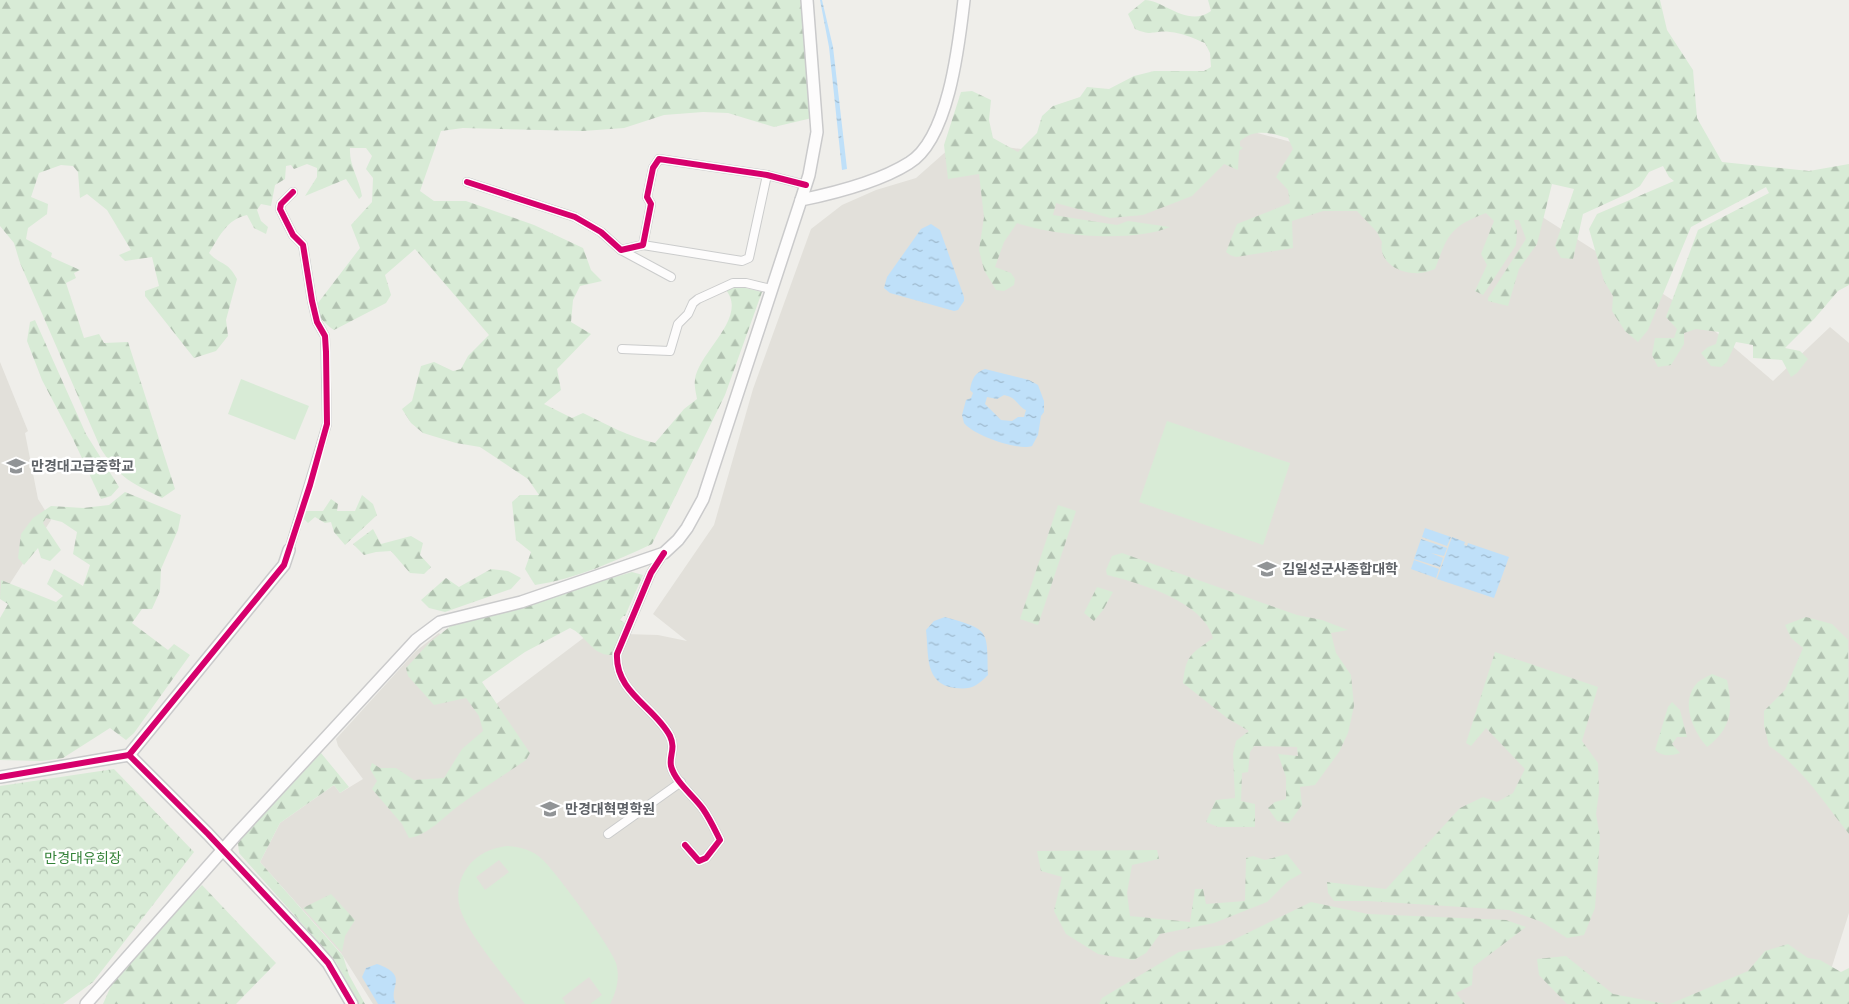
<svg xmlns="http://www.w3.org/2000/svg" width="1849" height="1004" font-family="'Noto Sans','Noto Sans KR',sans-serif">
<defs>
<pattern id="forest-firs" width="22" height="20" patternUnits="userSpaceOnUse" patternTransform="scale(1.25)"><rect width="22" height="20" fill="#d8ebd6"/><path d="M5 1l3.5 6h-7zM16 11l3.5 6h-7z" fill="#b2c2b1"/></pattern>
<pattern id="park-crowns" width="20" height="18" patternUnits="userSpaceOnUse" patternTransform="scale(1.25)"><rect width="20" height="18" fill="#d8ebd6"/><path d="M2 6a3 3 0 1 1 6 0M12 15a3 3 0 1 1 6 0" fill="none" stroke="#b2c2b1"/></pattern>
<pattern id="water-ripples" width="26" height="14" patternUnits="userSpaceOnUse" patternTransform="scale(1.25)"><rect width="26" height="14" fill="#bfe0f9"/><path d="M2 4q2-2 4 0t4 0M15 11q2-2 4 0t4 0" fill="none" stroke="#9eb9cd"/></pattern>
</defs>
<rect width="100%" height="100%" fill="#efeeea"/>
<g fill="#e2e0da">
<path d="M1243,129L1525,206L1696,315L1773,381L1830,327L1849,343V913L1820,1004H373L341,953L260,862L280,823L334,785L340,793L363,779L338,746L336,739L416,651L439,633L491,708L590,633L658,635L687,641L653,614L714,525L753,389L811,229L842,205L876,190L916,178L959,140L1034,151Z"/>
<path d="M0,362L28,431L25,433L38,499L51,520L0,599Z"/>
</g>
<g fill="url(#forest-firs)">
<path d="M0,0H803L812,118L774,127L728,113L703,112L664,115L624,128L583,131L463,128L441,131L420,191L434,201H466L534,225L583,248L591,270L602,281L580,286L573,300L571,322L591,334L557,369L561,390L544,404L572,418L583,413C606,424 629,437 655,443L684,409L697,399C696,393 694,386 695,380C698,352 750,317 725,289L742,287L762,292L725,395L652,544C615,561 576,579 535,585L525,569L531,552L516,540L512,502L520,495H539L528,479L480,447L456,443L423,433L411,423L402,409L412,401L421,366L434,362L453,371L461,369L468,356L489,335L415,249L385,275L391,295L386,303L334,330C323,322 317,317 318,303L360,248L351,225L372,202L373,178L366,169L372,156L366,148H350C349,166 359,178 362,196L359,199L346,179L305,196L317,177V168L307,164L294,169L291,165L286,166L285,179L275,185L271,206L261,204L257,210L261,221L268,227L266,234L254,228L247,215C227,219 219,237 209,253C221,266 227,260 237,279L226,320L228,336L216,351L194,358L145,296V291L159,286L152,257L125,261L119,255L131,250L107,210L87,194L80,198L78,172L73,166L61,165L39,173L31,197L48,204L47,214L28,228L26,239L52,253L51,257L80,270L74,273L76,278L66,283L84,338L99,334L104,343L128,342L175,489L162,498C132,483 120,479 101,449L20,263L14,243L0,226Z"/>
<path d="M1145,0C1163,0 1188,28 1211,11L1208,0H1660L1667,30L1693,70L1697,118L1722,162L1809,171L1849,164V285L1838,291L1815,318L1785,348L1800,351L1808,359L1797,373L1791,377L1782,360L1753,358V345L1736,342L1727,362L1721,367L1711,366L1701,353L1708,347L1716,344L1719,332L1696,329L1684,333V344L1671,365L1658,367L1652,355L1655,338H1674L1677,329L1666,317L1698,230L1769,193L1766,187L1691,227L1648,330L1638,342L1625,331L1612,311L1613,296L1604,281L1589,229L1597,214L1674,181L1669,177L1663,166L1649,172L1640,186L1629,193L1583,214L1573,259L1561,258L1555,246L1574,189L1552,184L1537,244L1519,269L1508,306L1488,301V298L1526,239L1519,220H1514L1517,231L1516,245L1483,295L1475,291L1487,265L1481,254L1494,221L1486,213C1449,227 1448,235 1435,269C1429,271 1421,274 1415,273C1398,273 1378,261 1382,242L1377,232L1357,211H1323L1292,221L1293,248L1236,257L1230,255L1226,252L1237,224L1290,203L1288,190L1276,177L1293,149L1288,138C1270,133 1255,128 1240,141V146L1243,148L1239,151L1238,170L1224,164L1192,196L1143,215L1110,218L1056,203L1053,215L1117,225L1128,221L1170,227C1133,243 1054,236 1017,223L1004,242L995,267L1011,273L1015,279L1014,285L1004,291L996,290L984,270L979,250L984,217L979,174L948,179L944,145L961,92L972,91L991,100L989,120L993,138L1018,152L1037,133L1042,116L1053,106L1080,97L1087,87L1109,89L1134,76L1154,71H1204L1211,67L1210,53L1205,43C1193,38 1182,33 1170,32C1153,30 1153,37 1135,29L1128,14Z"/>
<path d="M35,320L86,434L119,487L111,496L101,499L73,439L42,380L27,341L30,322Z"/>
<path d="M125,492L181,515L178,530L161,569L160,591L152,609H142L132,623L168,650L174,644L190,655L134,733L126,740L110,728L63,758L42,761L0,760V618L8,604L0,599L1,580L56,602L63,596L47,584L54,569L83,586L90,565L73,554L77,532L62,522L46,518L43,523L61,550L50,561L41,558L38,548L24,565L18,558L21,534L33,518L51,506L83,508L109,505Z"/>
<path d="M362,495L373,504L377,515L345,545L334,532L331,522L325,523L315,517L308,523L303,518L306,511H323L331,499L338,504L337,511H355Z"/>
<path d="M1058,505L1076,511L1038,625L1020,619Z"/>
<path d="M373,529L381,544L411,536L423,543L420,555L431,567L424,574L410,573L391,551L376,552L364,555L353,544Z"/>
<path d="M1122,553L1297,615L1322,620L1348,630L1331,633L1336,653L1351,675L1354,706L1348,733L1339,752L1315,785L1300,787L1302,805L1289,823L1277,821L1268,808L1275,802L1286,799V777L1278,754L1298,756L1297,747L1254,746L1250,752L1248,772L1242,773L1241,801L1255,804V827H1218L1206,822L1216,800L1235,798L1233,754L1236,741L1249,731L1227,718L1183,683C1186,655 1190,655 1213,638C1204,602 1140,583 1107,575L1106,570L1112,556Z"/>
<path d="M491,569L508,571L521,578L511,589L445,612L429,608L421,600L446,578L459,587Z"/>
<path d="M632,572L643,575L625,616H623L620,620L625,623L617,649L612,655C592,656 586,635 570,628L525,652L482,682L530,753L526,760C504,775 482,789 461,804C444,816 429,835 409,838L402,824L372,789L377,781L370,769L372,763L380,768H396L414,780L444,778L462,749L483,731L479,716L466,698L434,705L408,676L406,668L429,643L452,625Z"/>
<path d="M1097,587L1113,592L1103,610L1094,621L1084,613Z"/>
<path d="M1806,617L1832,624L1848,640L1849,834C1824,803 1803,768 1769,746L1764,725V711L1785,690L1803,648L1791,638L1785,625Z"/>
<path d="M1495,652L1598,687L1582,741L1598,763L1599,792L1596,814L1600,837L1595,908L1584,935L1567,938L1542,922L1509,910L1368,901H1334L1328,893L1327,882L1386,889L1460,808L1483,797L1497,802L1513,793L1525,769L1486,728L1471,746L1466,743Z"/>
<path d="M1712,674L1727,680C1733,709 1732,728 1707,747C1693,731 1679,701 1698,682C1702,679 1708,676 1712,674Z"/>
<path d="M1672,702L1680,710L1687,737H1677L1672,744L1680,753C1670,756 1663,757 1655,750L1668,707Z"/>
<path d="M321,753L349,787L340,793L334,785L280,823L260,862L343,956L349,975L365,1004H359L336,962L239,853L238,843L241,839Z"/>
<path d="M1157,850L1159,859L1132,865L1127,893L1130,916L1190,922L1195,889H1203L1206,904L1245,901L1246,858L1253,856L1265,860L1287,854L1302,873L1288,881L1267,902L1214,923L1160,934L1146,953L1134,960L1098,954L1066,934L1054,911L1062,877L1041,871L1037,851Z"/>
<path d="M202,885L276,963L236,1004H103L114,979L150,937Z"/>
<path d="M331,894L355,920L345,936L342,952L303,908Z"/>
<path d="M1311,902L1368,914L1506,920L1526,927L1473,967L1472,985L1456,993L1465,1004H1099L1102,998L1179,952L1223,945Z"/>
<path d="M1788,944L1808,958L1820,960L1841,972L1849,968V1004H1670L1748,971L1765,951Z"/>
<path d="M1566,956L1613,994L1666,1004H1567L1539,975L1537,959Z"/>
</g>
<path fill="url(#park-crowns)" d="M114,769L194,852L93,982L63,1004H0V786Z"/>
<g fill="#d8ebd6" fill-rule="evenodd">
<path d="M241,379L309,406L295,440L228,414Z"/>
<path d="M1167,421L1290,463L1263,545L1139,502Z"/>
<path d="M507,846C520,847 532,850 542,859C556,872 611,947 616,963C620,977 617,991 610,1004H590L602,995L589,977L562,998L566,1004H525C509,982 466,932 460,908C456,895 459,879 467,868C477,854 491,848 507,846ZM499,860L509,872L485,890L476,877Z"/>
</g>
<g fill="url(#water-ripples)" fill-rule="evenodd">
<path d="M820,0H822L833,47L847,169L842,170L829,47Z"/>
<path d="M931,224L940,230L964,297V301L958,310L954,311L890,293L884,288L887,277L921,229Z"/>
<path d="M985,369L1029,380L1038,385L1044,401V412L1041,416L1038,435L1032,446C1018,451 973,435 964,423L962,415L966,400L971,398L973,393L970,390C972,378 975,373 985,369ZM1004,395C1018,398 1017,406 1026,410L1024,417H1018L1012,421L1001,420L985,404L987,397L997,399Z"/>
<path d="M1425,528L1451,537L1447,546L1422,537Z"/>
<path d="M1452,537L1465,542L1464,545L1467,546L1468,543L1509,557L1494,598L1437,579Z"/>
<path d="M1421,539L1447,548L1444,556L1431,553L1443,558L1440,567L1414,559Z"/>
<path d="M1414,560L1439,569L1436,578L1411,569Z"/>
<path d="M945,617C990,630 987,629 988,675C977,686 971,690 955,688C924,684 929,655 926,630L934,621Z"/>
<path d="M377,964C411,976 387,987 396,1004H378L362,977L366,968Z"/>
</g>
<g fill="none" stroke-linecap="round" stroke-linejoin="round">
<g stroke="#cbcccc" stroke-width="10">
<g id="street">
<path d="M467,182L575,217L601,232L621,250L643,245L651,204L647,197L653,168L659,159L767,175L806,185"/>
<path d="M643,245L742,261L749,258L767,175"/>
<path d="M621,250L671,277"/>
<path d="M622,349L670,351L678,324L688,314L693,303L698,299L733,283H746L771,289"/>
<path d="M289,550L327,424L325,336L317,322L312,301L303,245L293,235L280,209L281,204L293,192"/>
<path d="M664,553L651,573L617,654C615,692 655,707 670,736C676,749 669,755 671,766C675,782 694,796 703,809C710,819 715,830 720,840L706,858L699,861L685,845"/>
<path d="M608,834L681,782"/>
</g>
</g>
<g stroke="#cacacb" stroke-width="14">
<g id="secondary">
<path d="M801,200L809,175L817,132L807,0"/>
<path d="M129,755L208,834L312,945L328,963L352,1004"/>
<path d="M0,777L129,755L274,577L284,565L289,550"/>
<path d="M86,1004L236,835L416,640L440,622L521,602L664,553L678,540L687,528L703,499L801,200C835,193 879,182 909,163C949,139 959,43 964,0"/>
</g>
</g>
<use href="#street" stroke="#fdfcfc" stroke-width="8"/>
<use href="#secondary" stroke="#fdfcfc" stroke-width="11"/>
<g stroke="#fff" stroke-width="9">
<g id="cycleway">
<path d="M467,182L575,217L601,232L621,250L643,245L651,204L647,197L653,168L659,159L767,175L806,185"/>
<path d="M664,553L651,573L617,654C615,692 655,707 670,736C676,749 669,755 671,766C675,782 694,796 703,809C710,819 715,830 720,840L706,858L699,861L685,845"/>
<path d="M129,755L208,834L312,945L328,963L352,1004"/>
<path d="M0,777L129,755L284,565L310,485L327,424L326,352L325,336L317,322L312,301L303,245L293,235L280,209L281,204L293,192"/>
</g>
</g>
<use href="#cycleway" stroke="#d6006c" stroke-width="6"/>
</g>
<defs>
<g id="school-bare" transform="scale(1.5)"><path d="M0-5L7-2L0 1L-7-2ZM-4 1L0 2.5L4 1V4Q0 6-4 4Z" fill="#919496" stroke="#fff" stroke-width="2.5" paint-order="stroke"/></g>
<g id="university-bare" transform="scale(1.5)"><path d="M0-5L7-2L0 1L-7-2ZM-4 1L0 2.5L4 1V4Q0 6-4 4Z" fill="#919496" stroke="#fff" stroke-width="2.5" paint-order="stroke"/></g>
</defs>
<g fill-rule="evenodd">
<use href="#school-bare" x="16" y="466"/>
<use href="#university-bare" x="1267" y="569"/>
<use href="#university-bare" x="550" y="809"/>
</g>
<g text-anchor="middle" stroke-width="5" stroke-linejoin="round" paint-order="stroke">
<g font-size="14" font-weight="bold" fill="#5f6368" stroke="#fff" text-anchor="start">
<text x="31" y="471">만경대고급중학교</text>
<text x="1282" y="574">김일성군사종합대학</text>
<text x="565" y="814">만경대혁명학원</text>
</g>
<g font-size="14" fill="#348238" stroke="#fff">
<text x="83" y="863">만경대유희장</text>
</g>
</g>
</svg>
